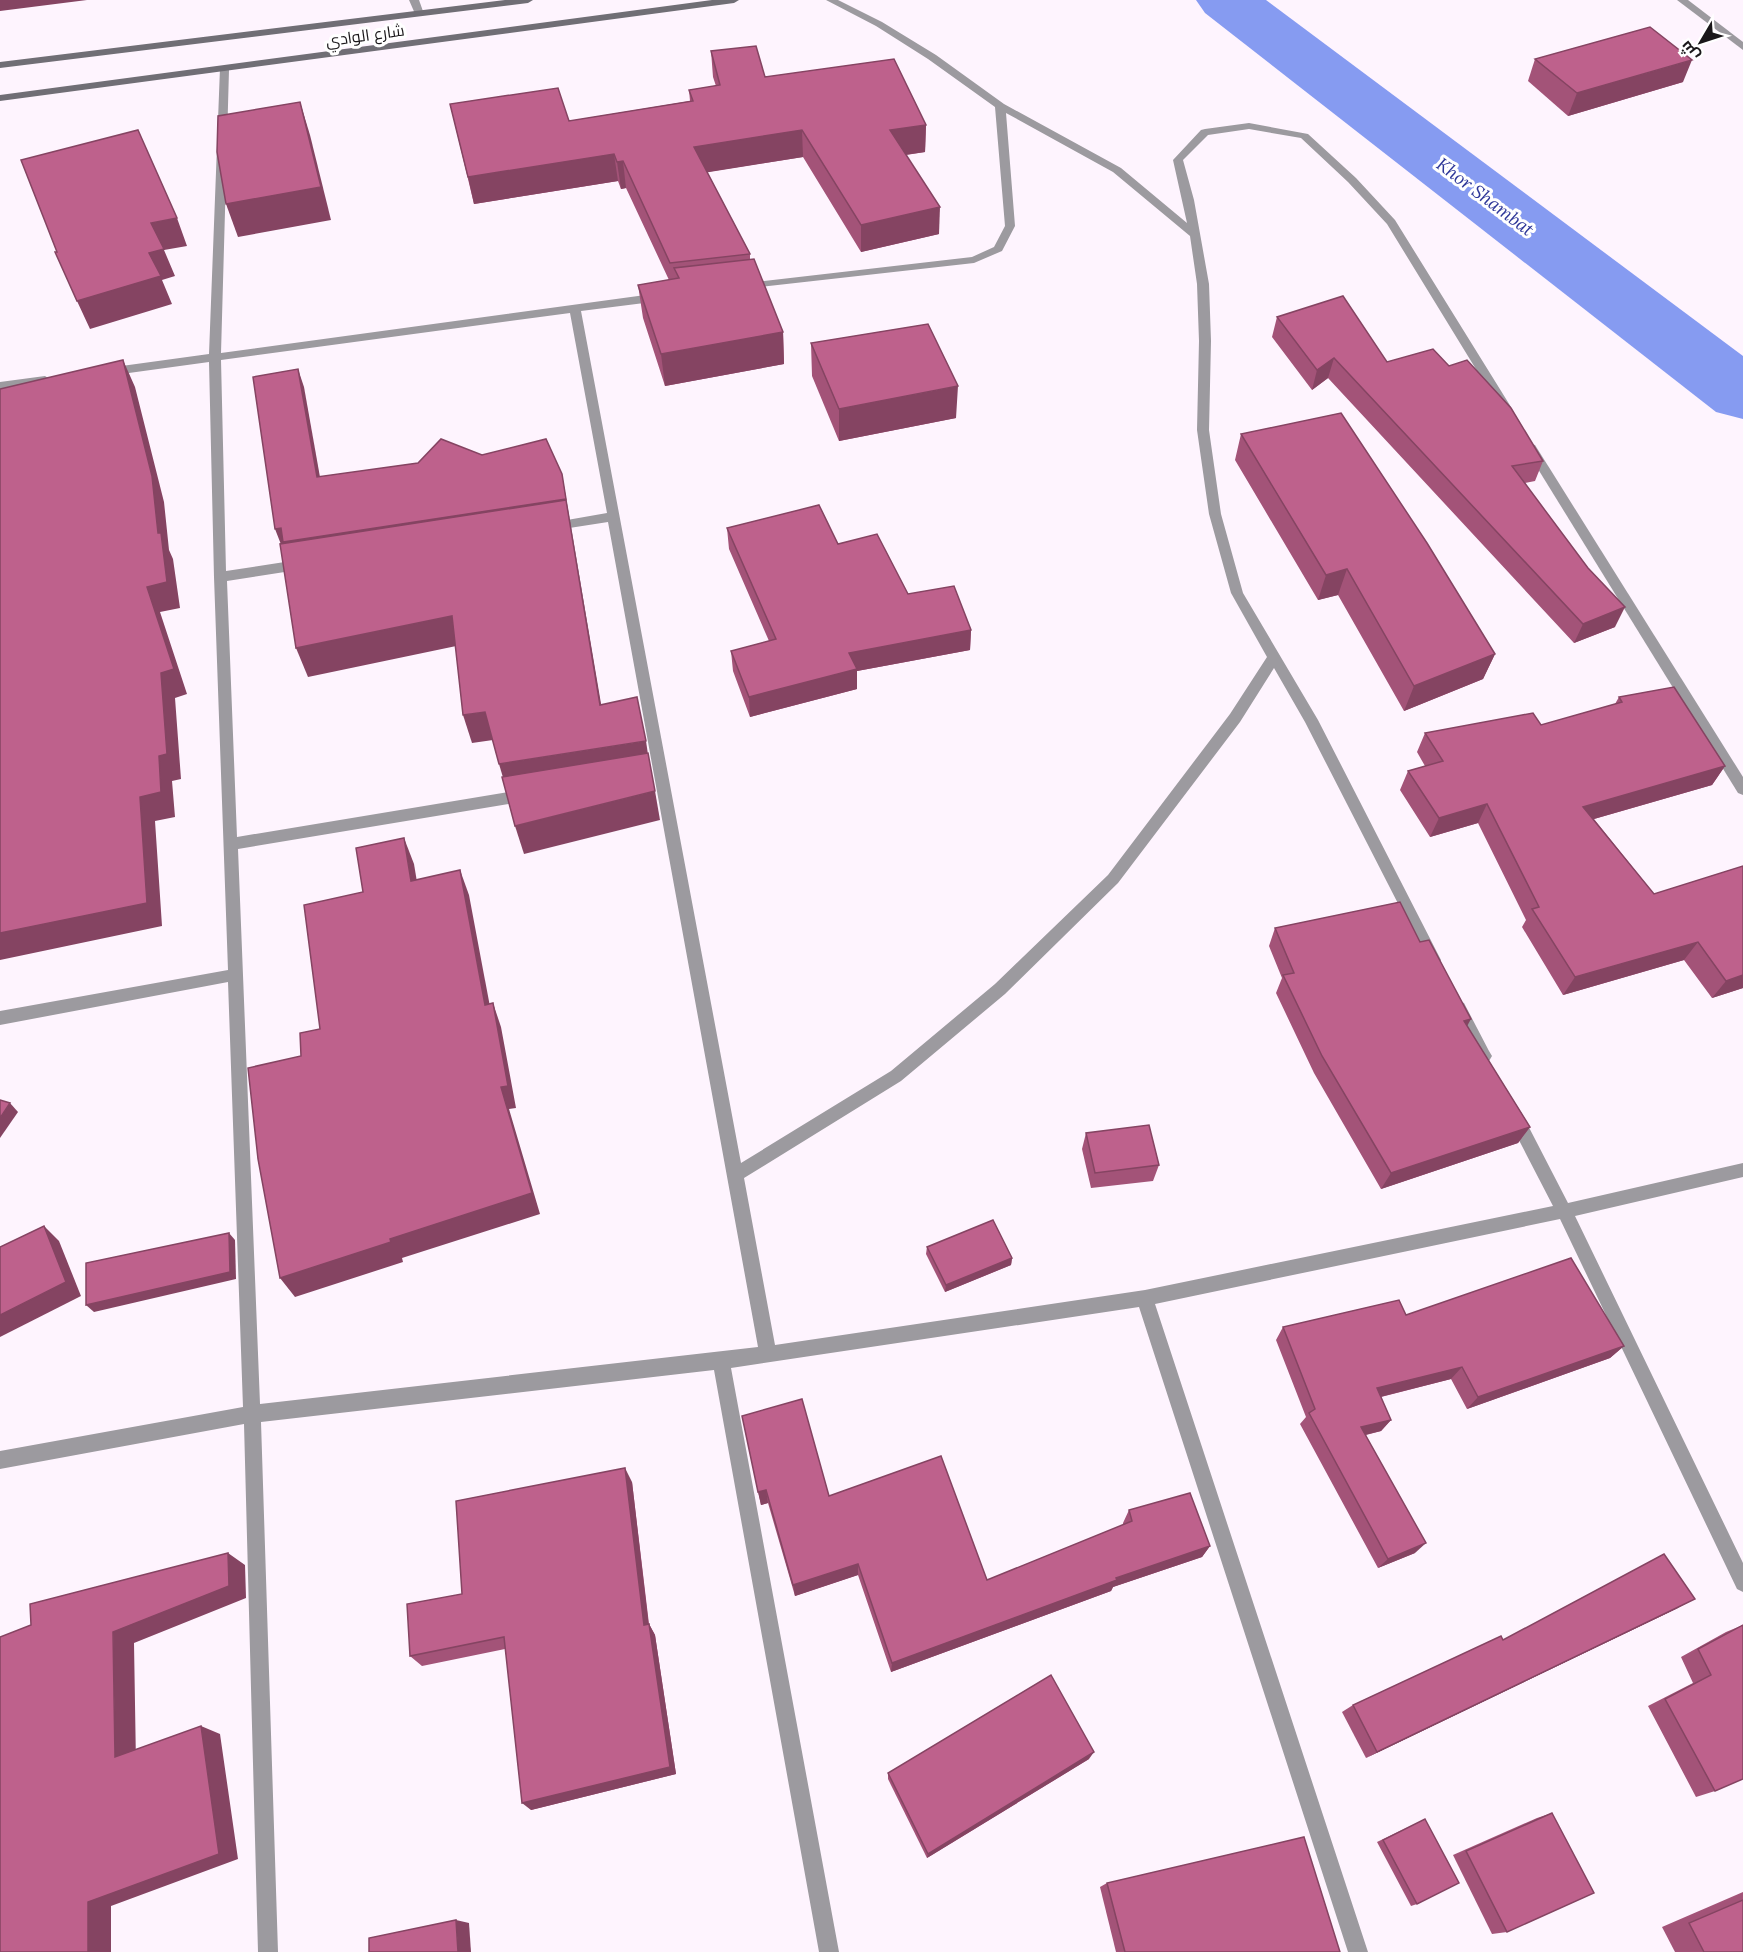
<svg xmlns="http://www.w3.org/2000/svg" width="1743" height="1952" font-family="Lora,Cairo,serif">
<rect width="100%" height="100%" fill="#fef4fe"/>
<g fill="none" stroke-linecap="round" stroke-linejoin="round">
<path fill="#869bf1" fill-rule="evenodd" d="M1196,0H1266L1743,356V419L1716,412L1205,13Z"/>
<g fill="#9c9a9f" fill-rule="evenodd">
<path d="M409,0H419L424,14L422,16H416Z"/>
<path d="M826,0H838L882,22L936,55L1004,104L1121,168L1187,223L1173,160L1201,130L1205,129L1249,123L1308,134L1356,178L1395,220L1511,407L1505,411L1501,410L1387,224L1348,182L1301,138L1249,129L1208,135L1183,160L1194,200L1209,284L1211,341L1209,430L1221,514L1243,593L1318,720L1441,960L1439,964L1434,966L1429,964L1305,722L1274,668L1240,722L1118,883L1005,994L901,1081L744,1178L775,1345L1145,1290L1553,1206L1507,1117L1509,1112L1515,1110L1521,1112L1568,1203L1743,1163V1177L1575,1216L1743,1563V1592L1737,1589L1560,1219L1155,1304L1368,1952H1348L1139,1307L731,1368L839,1952H819L714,1370L261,1422L278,1952H258L244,1424L0,1469V1451L243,1407L228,982L0,1025V1011L228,970L214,577L209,362L107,376L101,372L107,368L209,354L220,68L229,70L221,353L660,293L666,297L660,301L581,311L741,1163L891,1071L995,984L1108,875L1230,714L1267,657L1231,593L1209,514L1197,430L1199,341L1197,284L1190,236L1113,172L1006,113L1015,226L1002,251L974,263L742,289L740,287L746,283L972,257L994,247L1005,226L995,107L928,59L876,26ZM570,313L607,513L550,523L544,527L550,531L608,522L758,1347L260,1404L238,849L527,801L534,795L527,789L237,837L227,581L304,569L310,564L304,559L226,571L221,360Z"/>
<path d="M45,376L51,380L49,383L0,390V382Z"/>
<path d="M1531,444L1535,445L1743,777V795L1738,793L1525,448Z"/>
<path d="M1459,1001L1464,1003L1489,1051L1492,1056L1489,1061L1484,1063L1479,1061L1454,1013L1451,1008L1454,1003Z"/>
</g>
<path fill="#9c9a9f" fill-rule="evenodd" d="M1677,0H1688L1743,42V50Z"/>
<g fill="#706e75" fill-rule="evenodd">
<path d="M505,0H533L528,3L0,68V62Z"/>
<path d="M712,0H739L734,3L0,101V95Z"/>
</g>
</g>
<g fill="#a35378">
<path d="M711,51L765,77L926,125L925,152L906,155L939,234L861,252L803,157L707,172L750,254V259L783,332L784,364L665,386L643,318L638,285L669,280L626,188L621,189L618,181L474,204L450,104L569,121L690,101L689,90L716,86L713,77Z"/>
<path d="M1535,59L1683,82L1568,116L1528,81Z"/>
<path d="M1277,317L1387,362L1543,461L1535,481L1525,483L1615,627L1574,643L1328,378L1312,390L1272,337Z"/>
<path d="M811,343L956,418L839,441L812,376Z"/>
<path d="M1241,434L1495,654L1483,679L1404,711L1338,595L1318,600L1235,460Z"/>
<path d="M727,528L838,544L908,594L971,630L970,650L857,671V689L750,717L733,671L731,651L769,641L729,549Z"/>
<path d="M1619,697L1725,766L1712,785L1594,819L1654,894L1743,866V988L1712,998L1684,960L1563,995L1522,927L1526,920L1478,823L1430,837L1400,790L1408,771L1425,766L1417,752L1425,733L1541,725L1615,704Z"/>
<path d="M1275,928L1420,942L1467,1026L1530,1127L1518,1143L1381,1189L1314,1073L1276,993L1282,978L1269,946Z"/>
<path d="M1086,1133L1159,1165L1153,1181L1091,1188L1082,1149Z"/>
<path d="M927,1247L1012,1258L1011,1265L945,1292L926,1254Z"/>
<path d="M1406,1315L1624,1346L1610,1358L1467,1409L1451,1379L1381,1397L1391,1420L1381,1431L1366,1435L1415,1553L1378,1568L1300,1424L1306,1417L1276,1340L1283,1327Z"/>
<path d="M742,1416L829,1496L987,1580L1123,1525V1523L1129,1510L1210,1546L1202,1557L1113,1587L1111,1591L891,1672L858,1575L795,1596L768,1503L761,1505Z"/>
<path d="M632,1482L649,1624L655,1635L676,1774L531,1810L505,1649L422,1666L410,1656L462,1594Z"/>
<path d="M1678,1608L1366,1758L1342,1712L1353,1705L1503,1640Z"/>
<path d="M1743,1625L1715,1791L1696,1797L1648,1706L1693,1683L1681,1657L1726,1632Z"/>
<path d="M1089,1759L927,1858L888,1779V1773Z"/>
<path d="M1552,1813L1507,1932L1492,1934L1453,1855L1537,1818Z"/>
<path d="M1425,1819L1417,1904L1411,1906L1377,1842Z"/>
<path d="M1107,1883L1340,1952H1116L1100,1887Z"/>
<path d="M1743,1892V1952H1675L1662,1927Z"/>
</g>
<g fill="#854462">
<path d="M0,0H87L0,11Z"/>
<path d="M1692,60L1683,82L1568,116L1577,93Z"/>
<path d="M300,102L310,135L331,220L238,237L226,204Z"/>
<path d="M926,125L925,152L890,157V130Z"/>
<path d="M802,130L803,157L697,174L694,147Z"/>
<path d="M614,154L618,181L474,204L468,177Z"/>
<path d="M623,161L626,188L621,189L617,162Z"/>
<path d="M940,207L939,234L861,252V225Z"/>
<path d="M177,218L187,246L164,250L175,276L162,280L172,304L90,329L77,301L149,253L151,223Z"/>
<path d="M783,332L784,364L665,386L661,354Z"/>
<path d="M1334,358L1328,378L1312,390L1317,370Z"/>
<path d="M123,360L135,387L164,502L169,550L173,559L180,608L160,612L187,694L175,698L181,779L172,781L175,817L155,821L162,926L0,960V933L140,797L147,587L158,533Z"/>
<path d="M298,369L304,387L323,494L317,477Z"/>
<path d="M958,386L956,418L839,441V409Z"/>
<path d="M562,474L606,733L600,705L569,517L282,547L275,529Z"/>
<path d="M1347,569L1338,595L1318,600L1326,575Z"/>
<path d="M1625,607L1615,627L1574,643L1583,624Z"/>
<path d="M452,616L461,645L308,677L296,648Z"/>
<path d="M971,630L970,650L857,671V689L750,717L749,697L849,653Z"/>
<path d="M1495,654L1483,679L1404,711L1414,686Z"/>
<path d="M485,712L493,740L472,743L463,715Z"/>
<path d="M646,741L650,768L507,791L499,764Z"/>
<path d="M1725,766L1712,785L1573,825L1583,807Z"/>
<path d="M655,791L660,820L524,854L515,826Z"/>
<path d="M1487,804L1478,823L1430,837L1439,818Z"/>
<path d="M404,838L414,864L421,906L411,881Z"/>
<path d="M460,870L469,895L494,1028L485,1005Z"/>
<path d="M1698,942L1684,960L1563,995L1575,977Z"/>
<path d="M1743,975V988L1712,998L1726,981Z"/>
<path d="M493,1003L501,1027L516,1108L509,1109L540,1214L402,1258L403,1262L295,1297L280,1278L390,1239L501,1087Z"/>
<path d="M1471,1019L1461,1037L1464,1021Z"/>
<path d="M10,1103L18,1112L0,1138V1118Z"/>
<path d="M1530,1127L1518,1143L1381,1189L1391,1173Z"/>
<path d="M44,1226L59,1241L81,1296L0,1337V1315Z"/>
<path d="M229,1233L235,1240L236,1279L94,1312L86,1305Z"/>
<path d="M1012,1258L1011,1265L945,1292L946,1285Z"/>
<path d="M1624,1346L1610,1358L1467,1409L1478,1397Z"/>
<path d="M1462,1367L1451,1379L1368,1400L1377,1388Z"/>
<path d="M1391,1420L1381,1431L1352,1438L1361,1427Z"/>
<path d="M625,1468L632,1482L650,1636L644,1625Z"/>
<path d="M766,1490L768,1503L761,1505L758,1492Z"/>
<path d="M1426,1543L1415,1553L1378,1568L1388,1559Z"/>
<path d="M1210,1546L1202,1557L1113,1587L1111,1591L891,1672L892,1663L1116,1578Z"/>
<path d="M228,1553L245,1565L246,1598L134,1643L136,1765L115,1757L113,1632Z"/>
<path d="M858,1564V1575L795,1596L793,1585Z"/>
<path d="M1695,1599L1678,1608L1366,1758L1377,1752Z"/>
<path d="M649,1624L655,1635L676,1774L531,1810L522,1803Z"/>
<path d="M201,1726L220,1734L238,1859L111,1906V1952H88V1902Z"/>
<path d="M1094,1752L1089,1759L927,1858L928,1854Z"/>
<path d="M456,1920L469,1923L471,1952H458Z"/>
</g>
<g fill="#be618c" stroke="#854462" stroke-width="1.5">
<path d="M1650,27L1692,60L1577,93L1535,59Z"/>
<path d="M756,46L765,77L894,59L926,125L890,130L940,207L861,225L802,130L694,147L750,254L670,263L623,161L617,162L614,154L468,177L450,104L558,88L569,121L693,101L689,90L720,85L711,51Z"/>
<path d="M300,102L321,187L226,204L217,152L218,116Z"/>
<path d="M138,130L177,218L151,223L164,249L149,253L161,276L77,301L55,252H57L21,160Z"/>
<path d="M754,259L783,332L661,354L638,285L679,278L674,268Z"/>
<path d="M1343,296L1387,362L1433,349L1449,366L1467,360L1511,408L1543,461L1512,466L1588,568L1625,607L1583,624L1334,358L1317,370L1277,317Z"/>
<path d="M928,324L958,386L839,409L811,343Z"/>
<path d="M123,360L152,476L158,533H161L167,582L147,587L174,669L161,673L167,754L159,756L161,792L140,797L147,903L0,933V389Z"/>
<path d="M298,369L317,477L418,463L441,439L482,455L546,439L562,474L566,499L283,542L281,528L275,529L253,377Z"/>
<path d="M1341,413L1427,543L1495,654L1414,686L1347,569L1326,575L1241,434Z"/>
<path d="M566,500L600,705L637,697L646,741L499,764L485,712L463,715L452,616L296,648L280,544Z"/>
<path d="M819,505L838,544L877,534L908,594L954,586L971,630L849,653L857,669L749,697L731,651L776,639L727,528Z"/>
<path d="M1674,687L1725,766L1583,807L1654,894L1743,866V975L1726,981L1698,942L1575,977L1532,909L1539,907L1487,804L1439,818L1408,771L1443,761L1425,733L1533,713L1541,725L1622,702L1619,697Z"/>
<path d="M648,753L655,791L515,826L502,777Z"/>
<path d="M404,838L411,881L460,870L485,1005L493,1003L508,1086L501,1087L532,1193L390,1239L391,1242L280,1278L258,1159L248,1068L301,1056L300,1033L320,1029L304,905L363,892L356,848Z"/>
<path d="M1400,902L1420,942L1429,940L1471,1019L1464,1021L1530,1127L1391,1173L1322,1056L1283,975L1294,973L1275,928Z"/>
<path d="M0,1100L10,1103L0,1118Z"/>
<path d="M1149,1125L1159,1165L1095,1173L1086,1133Z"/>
<path d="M993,1220L1012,1258L946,1285L927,1247Z"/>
<path d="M44,1226L66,1282L0,1315V1247Z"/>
<path d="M229,1233L230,1272L86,1305V1263Z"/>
<path d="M1571,1258L1624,1346L1478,1397L1462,1367L1377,1388L1391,1420L1361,1427L1426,1543L1388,1559L1309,1413L1315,1409L1283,1327L1399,1300L1406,1315Z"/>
<path d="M802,1399L829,1496L941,1456L987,1580L1132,1521L1129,1510L1190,1493L1210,1546L1116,1578L1117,1580L892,1663L858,1564L793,1585L766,1490L758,1492L742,1416Z"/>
<path d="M625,1468L644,1625L649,1624L670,1767L522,1803L504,1637L410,1656L407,1604L462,1594L456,1501Z"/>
<path d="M228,1553L229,1586L113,1632L115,1757L201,1726L219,1854L88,1902V1952H0V1637L31,1625L30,1604Z"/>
<path d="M1664,1554L1695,1599L1377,1752L1353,1705L1501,1636L1503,1640Z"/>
<path d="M1743,1625V1779L1715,1791L1665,1699L1711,1675L1698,1649Z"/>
<path d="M1051,1675L1094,1752L928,1854L888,1773Z"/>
<path d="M1552,1813L1594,1893L1507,1932L1466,1851Z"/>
<path d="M1425,1819L1459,1883L1417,1904L1383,1840Z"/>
<path d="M1304,1837L1340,1952H1125L1107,1883Z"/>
<path d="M1743,1900V1952H1704L1689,1923Z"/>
<path d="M456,1920L458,1952H369V1938Z"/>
</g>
<g text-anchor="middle" stroke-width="6" stroke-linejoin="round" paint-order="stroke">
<g font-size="16" fill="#1a171a" stroke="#fff">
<text transform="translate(365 35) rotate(-8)" y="6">شارع الوادي</text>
</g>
<g font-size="18" font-style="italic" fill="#2d3698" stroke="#fff">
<text transform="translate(1485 197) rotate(37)" y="6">Khor Shambat</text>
</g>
</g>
<g transform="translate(1701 42) rotate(231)" stroke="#ffffff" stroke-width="4.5" paint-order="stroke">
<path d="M0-4.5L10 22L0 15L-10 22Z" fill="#1a171a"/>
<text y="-9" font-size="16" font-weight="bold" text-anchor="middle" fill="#1a171a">ش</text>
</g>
</svg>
